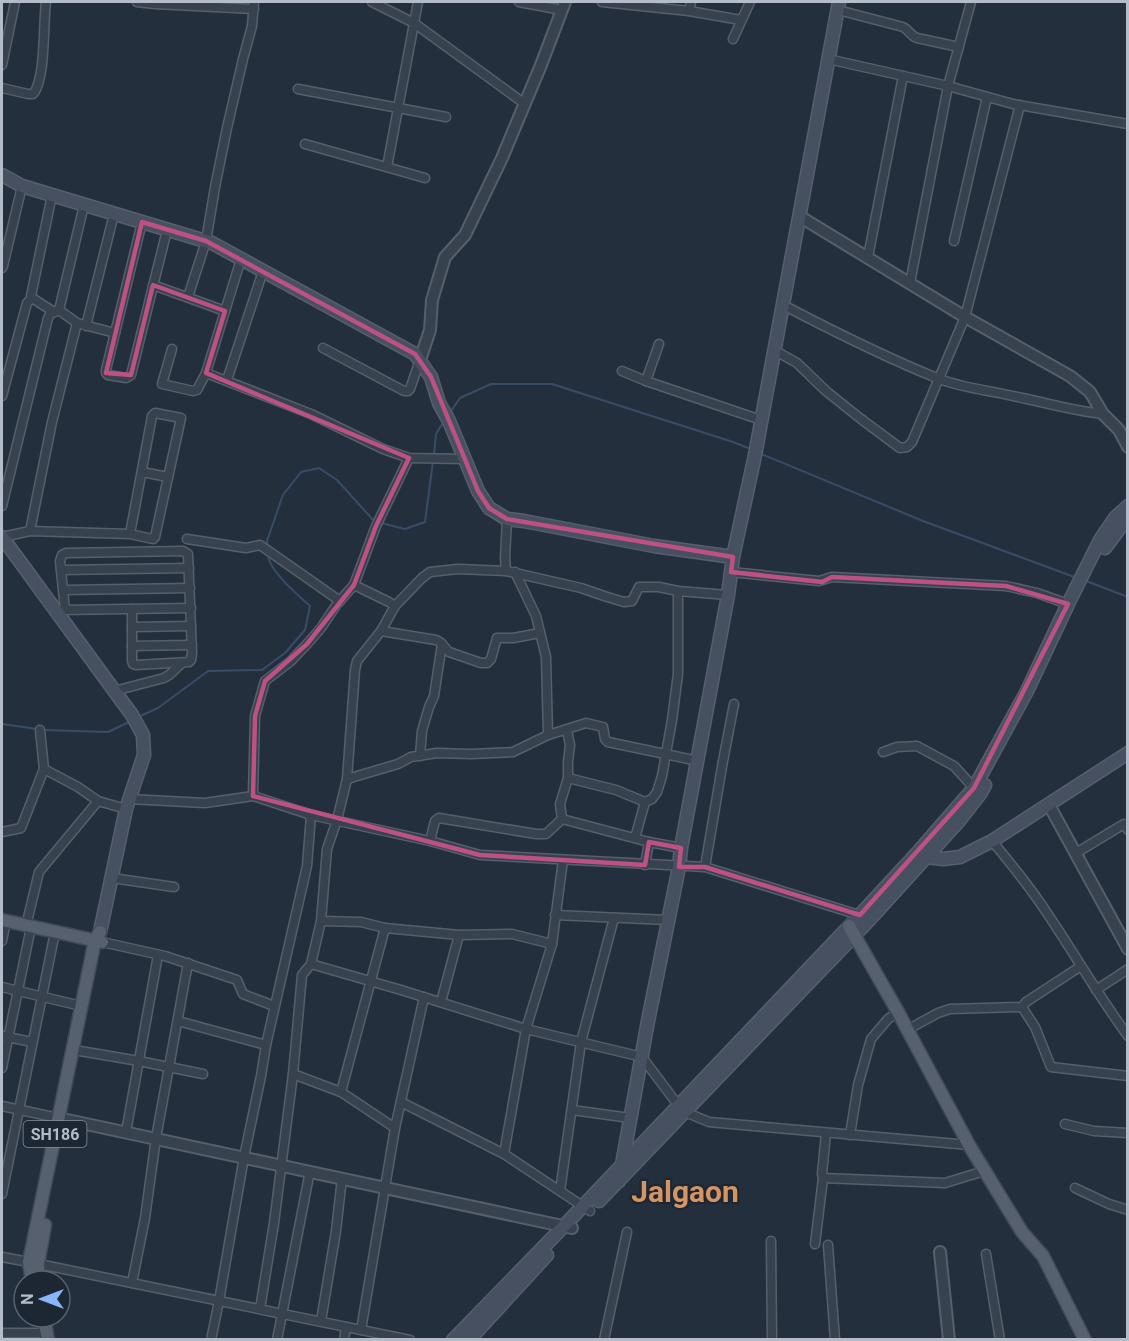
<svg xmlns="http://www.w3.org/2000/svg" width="1129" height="1341" font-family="Roboto,sans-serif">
<rect width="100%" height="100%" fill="#242f3e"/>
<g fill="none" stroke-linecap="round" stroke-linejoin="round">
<g stroke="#394c67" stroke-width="2">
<path d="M449,414L460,398L491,384H552L733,442L751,449"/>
<path d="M759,453L923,521L1077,578"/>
<path d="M434,455L436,434L444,421"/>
<path d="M381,523L405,529L425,522L433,461"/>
<path d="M268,547L267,541L283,495L301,472L319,468L337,480L375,522"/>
<path d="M1086,581L1128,597"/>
<path d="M138,717L158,708L208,671L262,670L285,653L305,630L310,606C298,595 269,571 268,555"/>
<path d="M2,724L37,729"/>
<path d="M43,730L108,732L131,721"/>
</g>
<g stroke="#565f6c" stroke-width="11">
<g id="minor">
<path d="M137,2L155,4L254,9"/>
<path d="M372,2L414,23L525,104"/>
<path d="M519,2L562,10"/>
<path d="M602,2L689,11L741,20"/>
<path d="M838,10L903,27C909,30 911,36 917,38L959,47"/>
<path d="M689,11L691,2"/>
<path d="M733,39L750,2"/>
<path d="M828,59L948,86L1013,104L1128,124"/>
<path d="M2,65L15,2"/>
<path d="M2,88L28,94H33C46,79 43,23 46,2"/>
<path d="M298,89L446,117"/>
<path d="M305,144L425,178"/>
<path d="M387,167L418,2"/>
<path d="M52,195L31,296L32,298L54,312"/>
<path d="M84,205L59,310L77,323L115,333"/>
<path d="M142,222L106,370V373L108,375L126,378L131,375L167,230"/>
<path d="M954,241L987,97"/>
<path d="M868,257L903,76"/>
<path d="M2,268L3,266L22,186"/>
<path d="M910,283L948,86L971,2"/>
<path d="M153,285L225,311"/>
<path d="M188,297L206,241L215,187L227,128L243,59L252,26L254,2"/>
<path d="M783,305C833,331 884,357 937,378C961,388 988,390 1013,396C1043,402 1073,411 1103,414"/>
<path d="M86,326L114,214"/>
<path d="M323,348L404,391H408L410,389L420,360"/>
<path d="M172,349L162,384L193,391L197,390L206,373L241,259"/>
<path d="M774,350L797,363L826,391L861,419L900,448L907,447L912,442L965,317L1020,105"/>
<path d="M622,371L646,381L761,420"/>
<path d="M206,373L311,414L383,449L409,458L464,459"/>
<path d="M227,380L263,271"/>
<path d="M646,381L659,344"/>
<path d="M2,396L27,303L32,298"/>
<path d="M142,472L168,477"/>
<path d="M2,506L48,318L50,314L59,310"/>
<path d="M30,531L52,422L77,323"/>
<path d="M2,537L30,531L130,534L153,539L155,537L181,418L155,413L152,416L130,534"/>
<path d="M187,539L246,548L260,545L340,601"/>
<path d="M61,570L189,568"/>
<path d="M506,571L505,558L507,519"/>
<path d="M515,572L536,616L546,657L548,735"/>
<path d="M731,572L819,581L832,577L1006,586L1037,593L1068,604"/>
<path d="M354,585L376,526L409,458"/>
<path d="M64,590L190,588"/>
<path d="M62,610L191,608"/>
<path d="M65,610L60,561L62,555L66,553L183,551L188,554L192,653L191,660L189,662L136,665L133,664L132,661V609"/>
<path d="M132,627L191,626"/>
<path d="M381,631L436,640C443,642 444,648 449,652L481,663H487L491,659L497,638H513L540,633"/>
<path d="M132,646L192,645"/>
<path d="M114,691L164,678L169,675L182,663"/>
<path d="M883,752L897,747L917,746L954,766L974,788"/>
<path d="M420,756L422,731L429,707L434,696L442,644"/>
<path d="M44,769L78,787L98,801L126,809"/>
<path d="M568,778L616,790L645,802"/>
<path d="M347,779L398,764L411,757L437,753L471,754L513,752L548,735L586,723L603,727L605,739L608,742L698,761"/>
<path d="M253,796L255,716L265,681L291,661L307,644L321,628L337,604L354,585L389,602L395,606"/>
<path d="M129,799L205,803L253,796L311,815L430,841L480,855L705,867L862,916"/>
<path d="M562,819L560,804L568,778V762L570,745L567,730"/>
<path d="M2,832L21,828L44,769L40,730"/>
<path d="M635,838L645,802L652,799L657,792L662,776L672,720L678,674V591"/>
<path d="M430,841L435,821L439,818L536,834H546L562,819L649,842L681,848"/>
<path d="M992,841C1013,866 1033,891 1051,919C1077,958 1100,998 1128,1036"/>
<path d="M1076,853L1124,824L1128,830"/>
<path d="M563,860L552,944L526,1029L504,1154L590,1211"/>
<path d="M645,865L649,842"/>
<path d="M705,867L723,761L734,704"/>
<path d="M112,878L174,887"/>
<path d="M555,915L668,920"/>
<path d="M321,921L361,922L385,928L459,935L512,934L552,944"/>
<path d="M26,926L39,872L98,801"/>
<path d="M2,941L6,921"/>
<path d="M102,942L165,956L237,980L243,994L274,1006"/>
<path d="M311,964L401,990L526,1029L642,1057L678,1105"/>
<path d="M2,987L81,1006"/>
<path d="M1096,990L1128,969"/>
<path d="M441,1002L459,935"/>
<path d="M1022,1007L1035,1027L1051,1067L1128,1076"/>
<path d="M178,1021L266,1045"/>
<path d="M907,1030L938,1013L950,1009L1022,1007L1026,1002L1081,966"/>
<path d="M2,1036L32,1042"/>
<path d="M80,1051L139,1061L203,1074"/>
<path d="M2,1068L31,927"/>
<path d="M293,1074L341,1092L395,1128"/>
<path d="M341,1092L385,928"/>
<path d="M401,1102L504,1154"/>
<path d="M2,1106L58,1118"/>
<path d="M572,1110L630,1118"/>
<path d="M685,1112L709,1122L969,1145"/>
<path d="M1065,1124L1094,1131L1128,1133"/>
<path d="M126,1132L158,955"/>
<path d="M850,1135L858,1085L871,1039L888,1019L898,1012"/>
<path d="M823,1178L945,1183L984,1171"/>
<path d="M1075,1188L1109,1204L1128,1210"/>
<path d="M560,1191L581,1042L614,918"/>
<path d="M2,1194L55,932"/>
<path d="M771,1241L772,1340"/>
<path d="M815,1244L823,1178L822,1174L826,1133"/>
<path d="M828,1245L835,1340"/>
<path d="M986,1254L1000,1340"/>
<path d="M2,1257L29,1262L410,1340"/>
<path d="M132,1283L145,1218L156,1138L188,963"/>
<path d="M260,1309L274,1223L293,1074L302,975L311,964L321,921L327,849L337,820L347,779L355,670L357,661L381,631L395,606L422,578L430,572L458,569L506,571L581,588L604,596L624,602L632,601L639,587H659L678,591L728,595"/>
<path d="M321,1321L336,1231L342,1178"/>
<path d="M361,1330L395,1128L424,997"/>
<path d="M2,1333H46"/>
<path d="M211,1340L219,1301L244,1157L261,1076L266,1045L307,866L311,815"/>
<path d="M277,1340L310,1171"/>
<path d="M344,1340L346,1327"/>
<path d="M604,1340L627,1232"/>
</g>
</g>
<g stroke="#565f6c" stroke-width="14">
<g id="tertiary">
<path d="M799,216L965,317L1070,376L1090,392L1103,414L1119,430L1128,447"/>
<path d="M420,360L430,330L432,300L445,257L465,235L502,158L541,65L565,2"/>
<path d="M1049,805L1128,949"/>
<path d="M58,1118L572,1228"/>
<path d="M940,1252L949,1340"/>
</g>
</g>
<g stroke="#565f6c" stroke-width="15">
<g id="secondary">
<path d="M2,175L22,186L212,243L415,354L431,377L439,403L449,421L478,491L489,508L507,519L524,521L654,546L733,557"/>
<path d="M2,537L132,715L143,735L144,755L126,809L100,932"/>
<path d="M1105,548L1128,517"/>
<path d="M923,854L927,857L943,859L960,857L992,841L1128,753"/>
<path d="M619,1181L648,1021L679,867L681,848L728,595L733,557L755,455L839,2"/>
<path d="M599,1201L871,918L959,821L980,794L985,785"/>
<path d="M453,1340L564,1226L860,915L919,851L974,788L1027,691L1068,604L1100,540L1115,518L1128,506"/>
<path d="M469,1340L547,1255"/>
</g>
</g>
<g stroke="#414a57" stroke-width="15">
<g id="primary">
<path d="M2,920L102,942"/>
<path d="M849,926L898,1012L969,1145L1022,1232L1043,1256L1085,1340"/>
<path d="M39,1279L38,1264L45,1225"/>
<path d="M32,1281L29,1262L95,940L100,932"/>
<path d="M44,1317L48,1340"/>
</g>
</g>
<use href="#minor" stroke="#38414e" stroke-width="8"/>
<use href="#tertiary" stroke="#38414e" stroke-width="10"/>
<use href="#secondary" stroke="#465061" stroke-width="12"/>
<use href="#primary" stroke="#56606e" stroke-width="12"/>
</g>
<path fill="none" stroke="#bd5182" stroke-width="4.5" stroke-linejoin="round" d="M142,222L206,241L415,354L431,377L478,491L489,508L507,519L733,557L731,572L822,582L832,577L1006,586L1068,604L974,788L860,915L705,867H679L681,848L649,842L645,865L480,855L253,796L255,716L265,681L307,644L354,585L376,526L409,458L206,373L225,311L153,285L131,375L106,373Z"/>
<g text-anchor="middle" stroke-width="4.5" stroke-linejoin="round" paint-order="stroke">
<rect fill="#1d2633" stroke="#878f9c" stroke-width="1.5" x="23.5" y="1121" width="63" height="26" rx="4.5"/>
<g font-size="16" font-weight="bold" fill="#b4bcc9">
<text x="55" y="1140">SH186</text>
</g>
<g font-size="30" font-weight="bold" fill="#d59563" stroke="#1d2633">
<text x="685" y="1202">Jalgaon</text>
</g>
</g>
<rect width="1129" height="1341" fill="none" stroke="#b4bcc9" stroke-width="6"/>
<g transform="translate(42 1299) rotate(270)"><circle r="28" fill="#1d2633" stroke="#59626f" stroke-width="1.5"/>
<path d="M0-4.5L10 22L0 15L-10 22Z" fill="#8ab4f8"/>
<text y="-9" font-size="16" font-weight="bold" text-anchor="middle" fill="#b4bcc9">N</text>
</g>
</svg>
